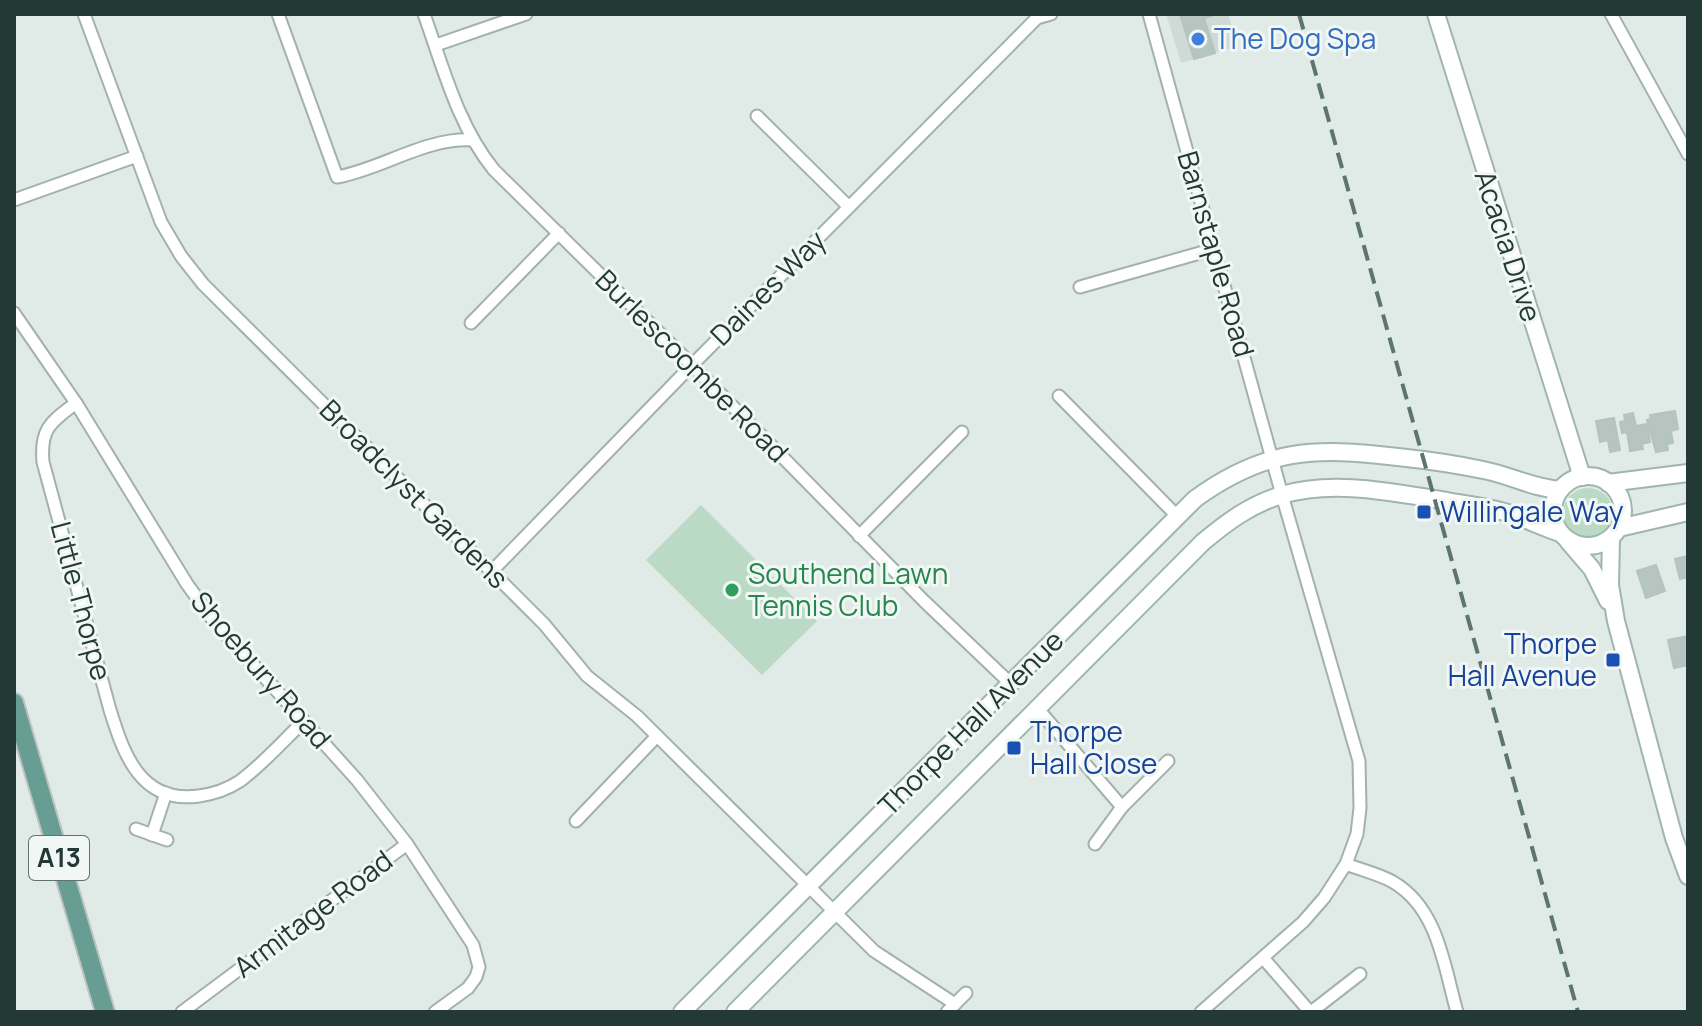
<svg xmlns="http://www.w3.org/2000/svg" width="1702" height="1026" font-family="Manrope,sans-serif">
<rect width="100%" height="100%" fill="#e0eae6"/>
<path fill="#cfdad6" d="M1166,14H1228L1238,46L1181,63Z"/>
<g fill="#badac5">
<circle cx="1588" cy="513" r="25"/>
<path d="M701,505L817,621L762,675L646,560Z"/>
</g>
<g fill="#b6c5c0" stroke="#b3c3be" stroke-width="2">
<path d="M1180,14H1210L1211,16L1204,18L1215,53L1194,59Z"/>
<path d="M1675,411L1678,429L1671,431L1673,443L1667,444L1668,450L1656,452L1647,420L1651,419L1650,415Z"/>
<path d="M1633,413L1636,426L1647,424L1650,442L1642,444L1643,449L1630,451L1627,432L1622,433L1620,422L1625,421L1624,415Z"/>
<path d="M1614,418L1620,450L1610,452L1608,440L1600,442L1596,421Z"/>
<path d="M1688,556V577L1680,579L1675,559Z"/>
<path d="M1656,565L1665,591L1646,598L1637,571Z"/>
<path d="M1688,636V665L1674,668L1668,640Z"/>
</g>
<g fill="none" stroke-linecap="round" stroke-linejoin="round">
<g stroke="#a3b1ad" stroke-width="15">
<g id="street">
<path d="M84,14L161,222L181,256L203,284L544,624L587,676L637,716L874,951L955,1004"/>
<path d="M278,14L337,177C382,169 426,137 473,140"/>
<path d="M424,14C443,67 458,126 494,170L692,365L924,601L1011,684"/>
<path d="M1149,14L1282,495L1359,761L1360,808L1357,834L1346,864L1324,898L1303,922L1201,1012"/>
<path d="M1611,14L1688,154"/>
<path d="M436,45L526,14"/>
<path d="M757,116L848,206"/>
<path d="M14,200L137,156"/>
<path d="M1080,287L1214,249"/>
<path d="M14,313L76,403L187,584L213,620L357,780L407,844L473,945L479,967L476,977L468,988L435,1012"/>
<path d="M471,323L559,233"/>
<path d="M1059,396L1178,517"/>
<path d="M76,403C51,422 40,428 43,462L110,710C124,755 141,804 199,796C213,794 228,789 240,781C263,764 283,741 304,721"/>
<path d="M859,536L962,432"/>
<path d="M492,571L692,365L1031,24L1037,18L1051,14"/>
<path d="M1038,709L1122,807L1095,844"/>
<path d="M1122,807L1168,761"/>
<path d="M576,821L657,736"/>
<path d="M136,829L167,840"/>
<path d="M152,835L166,793"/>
<path d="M1346,864C1361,870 1379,874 1393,882C1438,908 1444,966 1457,1012"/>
<path d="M1264,959L1310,1012"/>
<path d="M182,1012L407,844"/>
<path d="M947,1012L966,993"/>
<path d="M1311,1012L1360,974"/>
</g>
</g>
<g stroke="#a0b5af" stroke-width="20">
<g id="secondary">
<path d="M1436,14L1582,477"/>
<circle cx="1588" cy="511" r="35"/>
<path d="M1608,483L1688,473"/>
<path d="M1619,528L1688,512"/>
<path d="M1611,538L1610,585L1616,621L1674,838L1688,876"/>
<path d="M1568,541L1592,569L1608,601"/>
<path d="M682,1012L1195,499C1265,448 1315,447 1398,457C1426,460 1455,464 1483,470C1510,475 1532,488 1560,490"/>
<path d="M735,1012L1203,542C1227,522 1251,504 1282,495C1334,479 1395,493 1447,501C1468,505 1489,507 1508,513C1526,519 1542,527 1560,533"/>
</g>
</g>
<g stroke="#bdc4c2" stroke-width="22">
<path id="primary" d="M14,703L105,1012"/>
</g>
<use href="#street" stroke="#fff" stroke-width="11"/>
<use href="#secondary" stroke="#fff" stroke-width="16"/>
<use href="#primary" stroke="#689d93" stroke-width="18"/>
<path stroke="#5c7570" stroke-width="4" stroke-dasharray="16 8" stroke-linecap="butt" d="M1299,14L1578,1012"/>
</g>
<circle fill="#3f7fe0" stroke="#f1f7f4" stroke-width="3" cx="1198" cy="39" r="8"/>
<g fill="#1a4fb4" stroke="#f1f7f4" stroke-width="3">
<rect x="1416" y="504" width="16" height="16" rx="4"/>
<rect x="1605" y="652" width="16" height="16" rx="4"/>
<rect x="1006" y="740" width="16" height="16" rx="4"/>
</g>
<circle fill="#2e9e5b" stroke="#f1f7f4" stroke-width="3" cx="732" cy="590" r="8"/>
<g text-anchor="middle" stroke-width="6" stroke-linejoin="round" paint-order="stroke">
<rect fill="#f1f7f4" stroke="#60726e" stroke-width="2" x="29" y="836" width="60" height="44" rx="6"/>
<g font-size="26" font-weight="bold" fill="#223935">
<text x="59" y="867">A13</text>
</g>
<g font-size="28" fill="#366cbe" stroke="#f1f7f4" text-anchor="start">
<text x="1214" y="49">The Dog Spa</text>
</g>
<g font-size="28" fill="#223935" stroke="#f1f7f4">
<text transform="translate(1508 246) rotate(72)" y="10">Acacia Drive</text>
<text transform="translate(1216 254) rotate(74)" y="10">Barnstaple Road</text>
<text transform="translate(768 288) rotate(-45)" y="10">Daines Way</text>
<text transform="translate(692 366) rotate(45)" y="10">Burlescoombe Road</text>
<text transform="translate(414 494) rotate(45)" y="10">Broadclyst Gardens</text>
<text transform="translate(81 601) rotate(75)" y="10">Little Thorpe</text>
<text transform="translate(261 670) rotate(49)" y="10">Shoebury Road</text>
<text transform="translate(971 723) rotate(-45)" y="10">Thorpe Hall Avenue</text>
<text transform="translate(313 914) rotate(-37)" y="10">Armitage Road</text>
</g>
<g font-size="28" fill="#164399" stroke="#f1f7f4" text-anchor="start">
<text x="1440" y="522">Willingale Way</text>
<text x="1597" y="654" text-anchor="end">Thorpe<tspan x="1597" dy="32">Hall Avenue</tspan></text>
<text x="1030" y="742">Thorpe<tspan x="1030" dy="32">Hall Close</tspan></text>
</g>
<g font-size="28" fill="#27864d" stroke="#f1f7f4" text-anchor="start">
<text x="748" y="584">Southend Lawn<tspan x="748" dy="32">Tennis Club</tspan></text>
</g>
</g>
<rect width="1702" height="1026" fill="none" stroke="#223935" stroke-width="32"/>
</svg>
